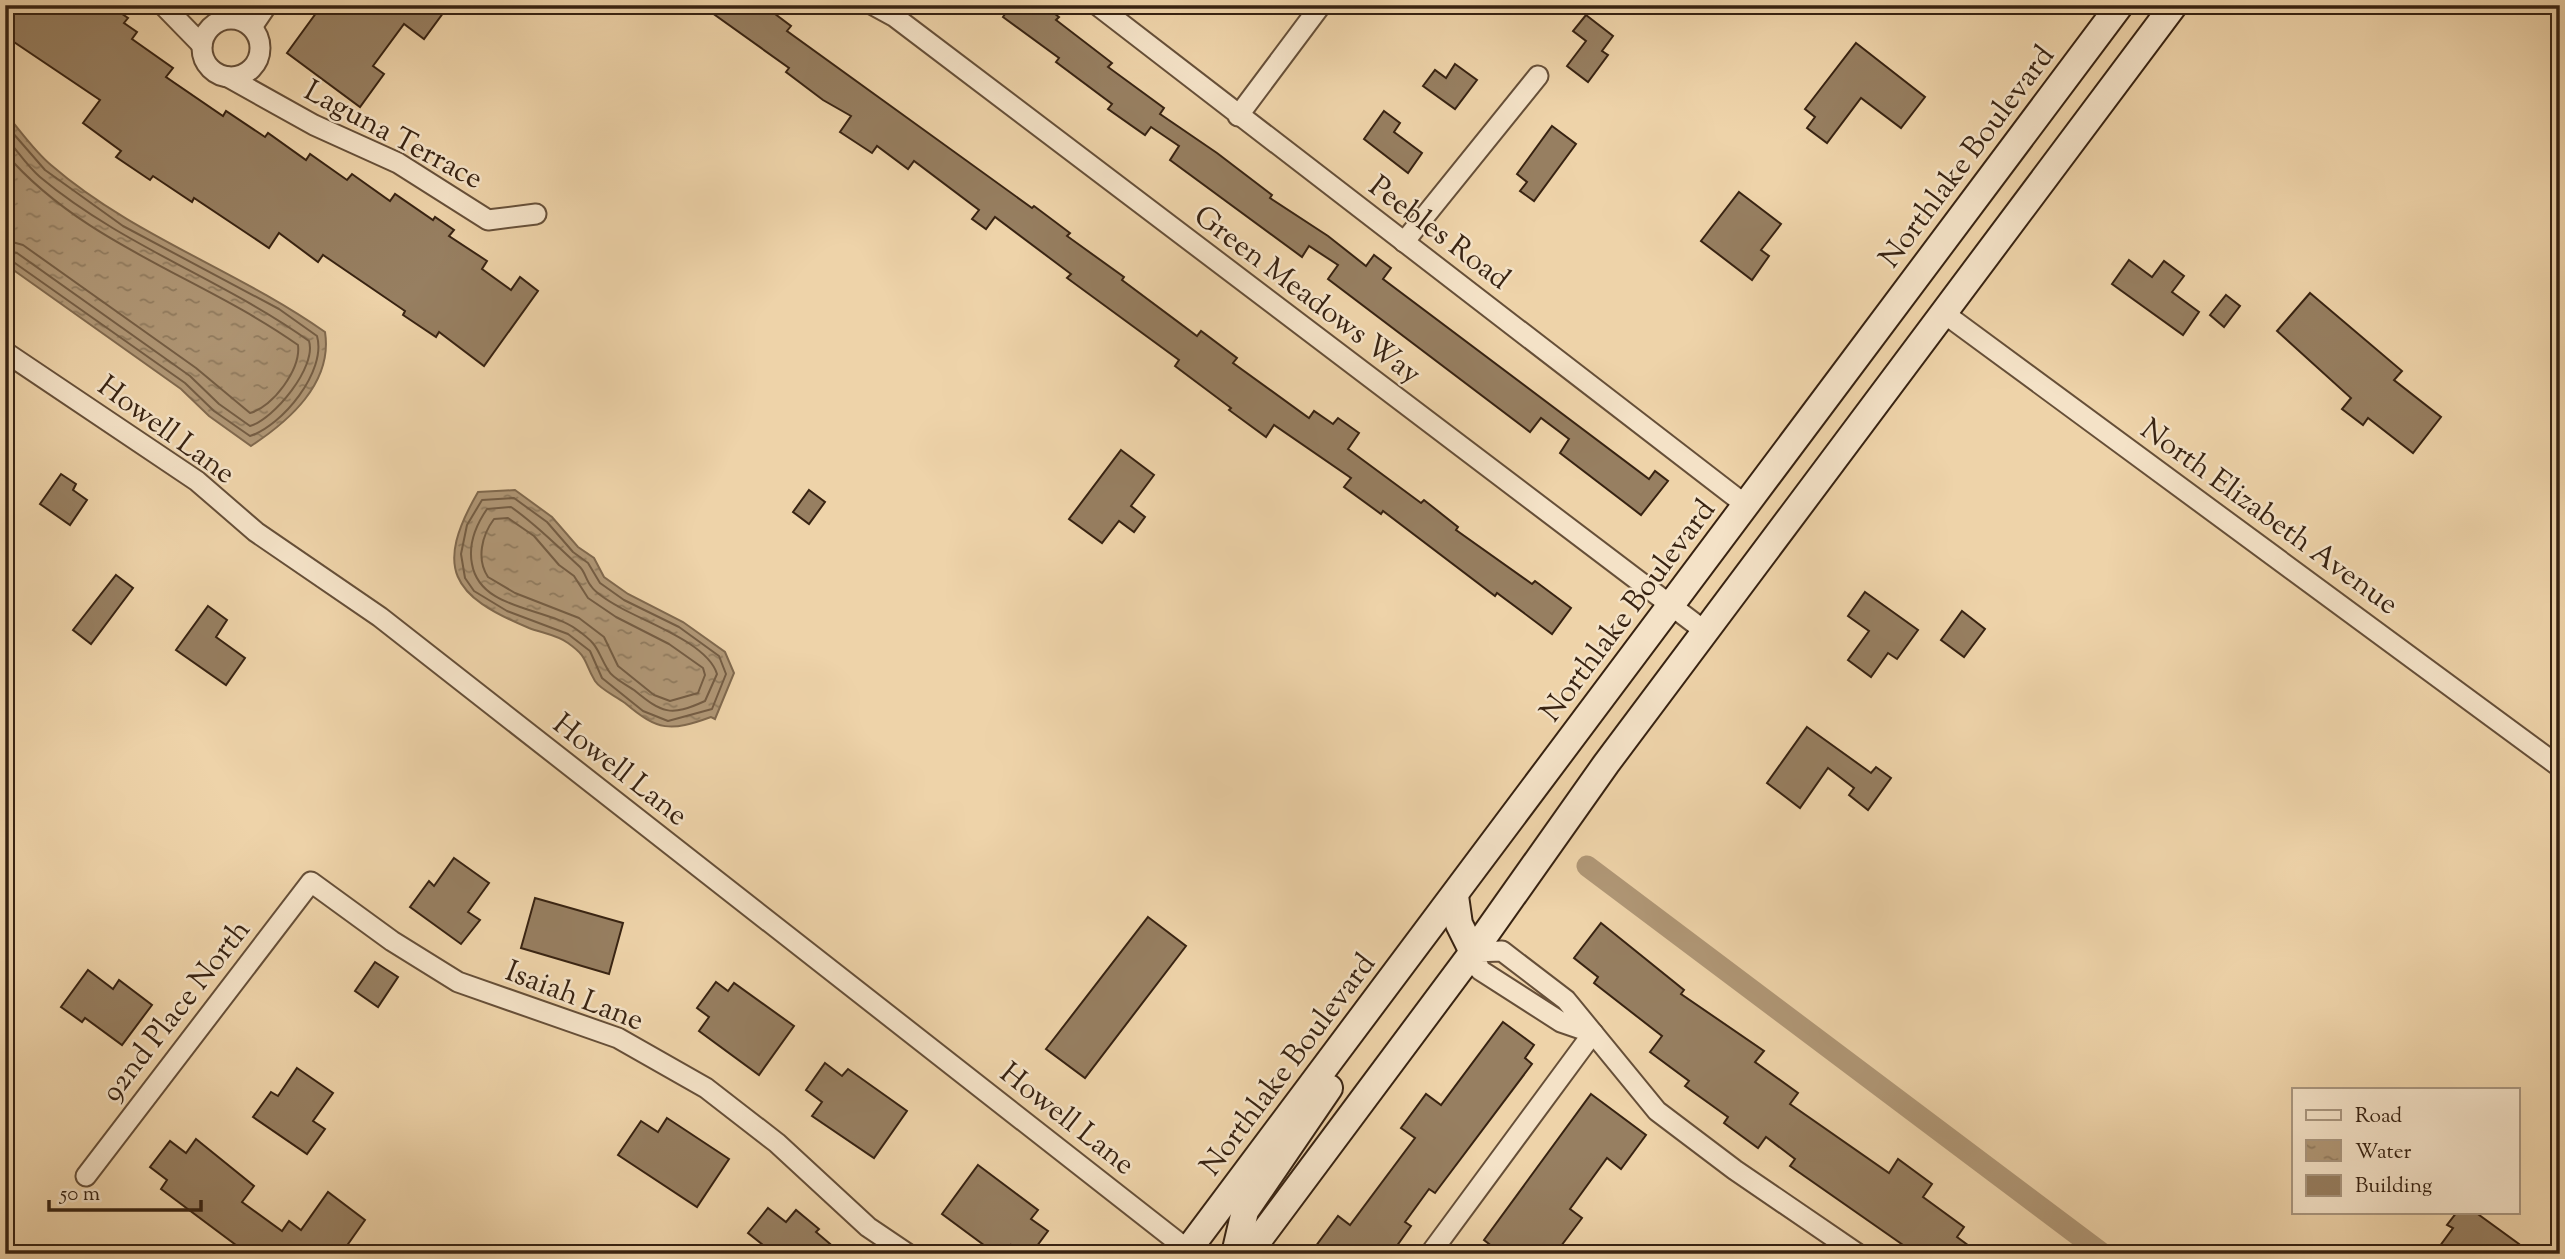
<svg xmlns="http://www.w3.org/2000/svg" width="2565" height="1259" font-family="'Sorts Mill Goudy',serif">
<defs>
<pattern id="water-ripples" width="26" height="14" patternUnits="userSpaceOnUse" patternTransform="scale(1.75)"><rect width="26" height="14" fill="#b09776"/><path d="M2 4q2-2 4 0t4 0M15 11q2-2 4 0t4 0" fill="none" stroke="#907b5f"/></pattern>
</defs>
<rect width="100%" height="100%" fill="#eed3a9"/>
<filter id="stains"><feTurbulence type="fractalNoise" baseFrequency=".00286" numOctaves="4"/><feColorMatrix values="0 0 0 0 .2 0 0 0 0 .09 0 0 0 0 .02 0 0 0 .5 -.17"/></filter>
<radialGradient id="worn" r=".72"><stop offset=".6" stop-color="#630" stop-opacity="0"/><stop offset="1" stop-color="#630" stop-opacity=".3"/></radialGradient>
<g fill="url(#water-ripples)" stroke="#80694e" stroke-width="2">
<path d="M5,113C20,130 34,151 51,165C133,236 237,270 325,332C333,383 289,421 251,446L209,416L181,389L5,264Z"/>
<path d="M515,490L552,517L578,547L594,558L604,577L628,594L683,622L725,652L734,673L715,719L711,717C670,732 658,731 625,703C616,696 601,690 595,681C583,661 589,658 568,643C557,635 542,633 529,628C451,596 434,568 478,492Z"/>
</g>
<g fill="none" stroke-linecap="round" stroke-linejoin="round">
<g stroke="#745d44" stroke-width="2">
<path d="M5,124L45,170L123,226L279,309L317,336C327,371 282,426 250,436L214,411L185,383L12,261L5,259"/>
<path d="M5,137C17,150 27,166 40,177C122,246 224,280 309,341C317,367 274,419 250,426L219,404L190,376L17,253L5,250"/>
<path d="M5,153C84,245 202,277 298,345C301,369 273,407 250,413L196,368L23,245L5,240"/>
<path d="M514,498L547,522L573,552L588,563L600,583L624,600L679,627L719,656L726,674L712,709L668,721L643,711L602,678L590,651L568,634L507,611L474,591L465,578L461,554L467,525L482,500Z"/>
<path d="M511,507C537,525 557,546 580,567C585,572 586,580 591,586C597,595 612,603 621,608C648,623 708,644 717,674L705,701C670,717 662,713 634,690C626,684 613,679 608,670C595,648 600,646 576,629C545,607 480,610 472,564C468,544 476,525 487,509Z"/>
<path d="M508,518L534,536L559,565L574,576L588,598L616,617L669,644L703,668L705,675L698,693L670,701L654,695L618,666L604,637L579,618L515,593L488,577C476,559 482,535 494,519Z"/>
</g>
<path stroke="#b09776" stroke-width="21" d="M1587,866L2103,1254"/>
</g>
<g fill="#977f61" stroke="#382312" stroke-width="2">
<path d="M5,5H109L128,18L124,23L137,32L132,39L173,68L166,77L223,116L226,111L265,137L268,133L306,160L310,154L347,180L352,174L390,201L395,194L433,220L435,217L454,230L449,236L487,261L482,269L511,290L520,277L538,291L484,366L439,332L436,337L403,315L405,311L323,255L318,262L279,233L269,248L194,198L192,202L153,176L150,180L116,157L121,151L83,123L100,100L5,36Z"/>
<path d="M322,5H449L424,39L404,24L373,66L384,74L360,107L287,53Z"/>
<path d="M701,5H763L791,26L787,31L1032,208L1034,206L1070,233L1067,236L1124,277L1122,280L1197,336L1201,331L1237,358L1233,363L1309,418L1314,411L1333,424L1338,418L1359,433L1348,449L1421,503L1424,500L1458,527L1456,530L1532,584L1535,581L1571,608L1552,634L1497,593L1495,596L1383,511L1381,514L1344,487L1351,478L1274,425L1266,437L1229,410L1231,408L1175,366L1179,360L1067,278L1071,274L995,217L986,229L972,219L979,210L914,161L908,169L877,146L872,153L840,132L851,116L823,100L786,72L789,68Z"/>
<path d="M1011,5H1043L1059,17L1056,20L1112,63L1108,67L1164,108L1160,114L1217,153L1272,195L1270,198L1328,236L1366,266L1374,255L1391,268L1383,279L1649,479L1655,471L1668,481L1641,515L1560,453L1569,439L1541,418L1530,432L1328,279L1338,265L1309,246L1302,257L1170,160L1179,146L1151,127L1145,135L1108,109L1112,104L1056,62L1059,58L1003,17Z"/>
<path d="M1586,15L1613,36L1602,51L1608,55L1588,82L1567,66L1586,41L1573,31Z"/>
<path d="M1856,43L1925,97L1901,128L1861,98L1827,143L1807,128L1815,117L1805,109Z"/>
<path d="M1455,64L1477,80L1455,109L1423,86L1435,70L1446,78Z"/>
<path d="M1384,111L1400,123L1394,132L1422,153L1408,173L1364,139Z"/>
<path d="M1552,126L1576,144L1534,201L1520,191L1527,182L1517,174Z"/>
<path d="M1739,192L1781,224L1761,250L1769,256L1752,280L1701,241Z"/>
<path d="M2129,260L2152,277L2164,261L2184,276L2172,292L2199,312L2183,335L2112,284Z"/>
<path d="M2310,293L2402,371L2394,380L2441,417L2413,453L2368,418L2363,425L2342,409L2351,398L2277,331Z"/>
<path d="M2226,295L2240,306L2224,327L2210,315Z"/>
<path d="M1121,450L1154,475L1131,506L1145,517L1134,532L1119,521L1102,543L1069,519Z"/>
<path d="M61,474L76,484L73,490L87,500L70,525L40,504Z"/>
<path d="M809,490L825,502L809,524L793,512Z"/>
<path d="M116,575L133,588L91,644L73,630Z"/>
<path d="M1865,592L1918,630L1897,659L1888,653L1871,677L1848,660L1869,631L1848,616Z"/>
<path d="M208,606L227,620L216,637L245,658L226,685L176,650Z"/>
<path d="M1962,611L1985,629L1964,657L1941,640Z"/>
<path d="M1807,727L1871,773L1876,767L1891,778L1868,810L1849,795L1854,788L1828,768L1800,808L1767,783Z"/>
<path d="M454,858L489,883L468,912L480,920L461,944L410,907L429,881L434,886Z"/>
<path d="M535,898L623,923L609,974L521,948Z"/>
<path d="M1148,917L1186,946L1085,1078L1046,1049Z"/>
<path d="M1601,923L1684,990L1681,994L1764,1051L1755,1062L1798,1093L1790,1104L1889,1173L1898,1159L1932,1184L1923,1197L1964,1227L1957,1237L1980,1254H1916L1790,1166L1795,1159L1766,1137L1758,1148L1724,1123L1728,1117L1685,1086L1689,1081L1650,1052L1662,1036L1594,983L1598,977L1574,958Z"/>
<path d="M375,962L398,977L378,1007L355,991Z"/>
<path d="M88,970L113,989L119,980L152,1005L122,1045L85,1018L82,1022L61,1007Z"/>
<path d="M716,982L728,991L734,983L794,1026L759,1075L699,1031L709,1017L697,1008Z"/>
<path d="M1503,1022L1534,1045L1525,1058L1532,1064L1435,1193L1429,1189L1405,1222L1411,1226L1391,1254H1310L1338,1216L1350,1225L1415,1138L1401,1128L1426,1094L1441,1105Z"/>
<path d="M825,1063L842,1076L848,1069L907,1111L874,1158L812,1116L822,1102L806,1090Z"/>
<path d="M297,1068L333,1093L313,1121L325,1129L307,1154L253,1117L271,1092L278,1096Z"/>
<path d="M1591,1094L1646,1135L1621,1169L1607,1158L1570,1209L1582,1218L1555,1254H1502L1484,1240Z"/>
<path d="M667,1118L729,1159L697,1207L618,1155L641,1121L658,1132Z"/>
<path d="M196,1139L254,1186L242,1202L282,1231L289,1221L301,1230L328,1192L365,1220L341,1254H248L161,1189L167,1180L150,1167L170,1141L186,1153Z"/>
<path d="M978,1165L1038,1210L1031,1219L1048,1231L1031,1254H1023L1011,1245L1005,1254H996L942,1214Z"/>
<path d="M768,1208L786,1222L796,1210L819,1229L816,1232L842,1254H757L763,1245L748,1233Z"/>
<path d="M2457,1212H2475L2519,1244L2512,1254H2434L2453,1228L2447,1225Z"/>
</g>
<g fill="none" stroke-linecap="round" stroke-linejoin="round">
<g stroke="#664f38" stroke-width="23">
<g id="minor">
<path d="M163,5L202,45"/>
<path d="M873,5L895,17L1706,632"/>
<path d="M1097,5L1747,506"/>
<circle cx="231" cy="48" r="29"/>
<path d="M252,27L267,5"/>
<path d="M228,77L314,125L398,163L488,220L536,214"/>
<path d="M1238,116L1321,5"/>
<path d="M1404,242L1538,76"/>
<path d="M1945,314L2560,767"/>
<path d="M5,352L197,481L256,532L380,617L1188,1250"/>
<path d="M1593,1033L1561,1022L1480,970L1473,952L1502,951L1566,1000L1657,1111L1735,1170L1858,1254"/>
<path d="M86,1176L311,882L392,941L458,982L618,1038L706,1088L777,1143L868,1227L908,1254"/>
<path d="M1430,1254L1593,1033"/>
</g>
</g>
<g stroke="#382312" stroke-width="30">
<g id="secondary">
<path d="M1455,896L1459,924L1473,952"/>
<path d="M1185,1254L2120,5"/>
<path d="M1235,1254L1245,1211L1329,1088"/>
<path d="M1248,1254L1473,952L1606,764L2174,5"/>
</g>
</g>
<use href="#minor" stroke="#f4e2c7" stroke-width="19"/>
<use href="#secondary" stroke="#f4e2c7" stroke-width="26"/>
</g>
<g text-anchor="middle" stroke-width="5" stroke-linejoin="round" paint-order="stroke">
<g font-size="30" fill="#382312" stroke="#f4e2c7">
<text transform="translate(394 134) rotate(28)" y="10">Laguna Terrace</text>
<text transform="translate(1966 156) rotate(-53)" y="10">Northlake Boulevard</text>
<text transform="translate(1440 232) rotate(37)" y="10">Peebles Road</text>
<text transform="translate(1308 294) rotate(37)" y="10">Green Meadows Way</text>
<text transform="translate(167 429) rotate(36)" y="10">Howell Lane</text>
<text transform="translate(2270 516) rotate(36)" y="10">North Elizabeth Avenue</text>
<text transform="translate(1627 610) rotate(-53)" y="10">Northlake Boulevard</text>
<text transform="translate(621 769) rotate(38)" y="10">Howell Lane</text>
<text transform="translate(575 995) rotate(21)" y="10">Isaiah Lane</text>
<text transform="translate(175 1010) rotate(-52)" y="10">92nd Place North</text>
<text transform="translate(1287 1064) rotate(-53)" y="10">Northlake Boulevard</text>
<text transform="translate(1068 1118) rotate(38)" y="10">Howell Lane</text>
</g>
</g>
<rect width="2565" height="1259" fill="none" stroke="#eed3a9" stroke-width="28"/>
<rect x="7" y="7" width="2551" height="1245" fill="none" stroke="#382312" stroke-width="3.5"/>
<rect x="14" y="14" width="2537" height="1231" fill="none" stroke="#382312" stroke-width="2"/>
<rect x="2292" y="1088" width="228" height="126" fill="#f4e2c7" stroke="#a9967f" stroke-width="2"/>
<rect x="2306" y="1110" width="35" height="10" fill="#f4e2c7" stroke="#a9967f" stroke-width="2"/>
<text x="2355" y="1122" font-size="21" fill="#382312">Road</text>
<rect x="2306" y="1140" width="35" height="21" fill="url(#water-ripples)" stroke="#a9967f" stroke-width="2"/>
<text x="2355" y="1158" font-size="21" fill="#382312">Water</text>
<rect x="2306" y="1175" width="35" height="21" fill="#977f61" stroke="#a9967f" stroke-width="2"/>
<text x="2355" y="1192" font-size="21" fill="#382312">Building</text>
<path d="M49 1200v10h152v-10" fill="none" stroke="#382312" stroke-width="3.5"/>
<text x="60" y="1200" font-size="21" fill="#382312" stroke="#f4e2c7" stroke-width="5" paint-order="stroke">50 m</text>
<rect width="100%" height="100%" filter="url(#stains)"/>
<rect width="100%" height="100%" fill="url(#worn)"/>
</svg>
